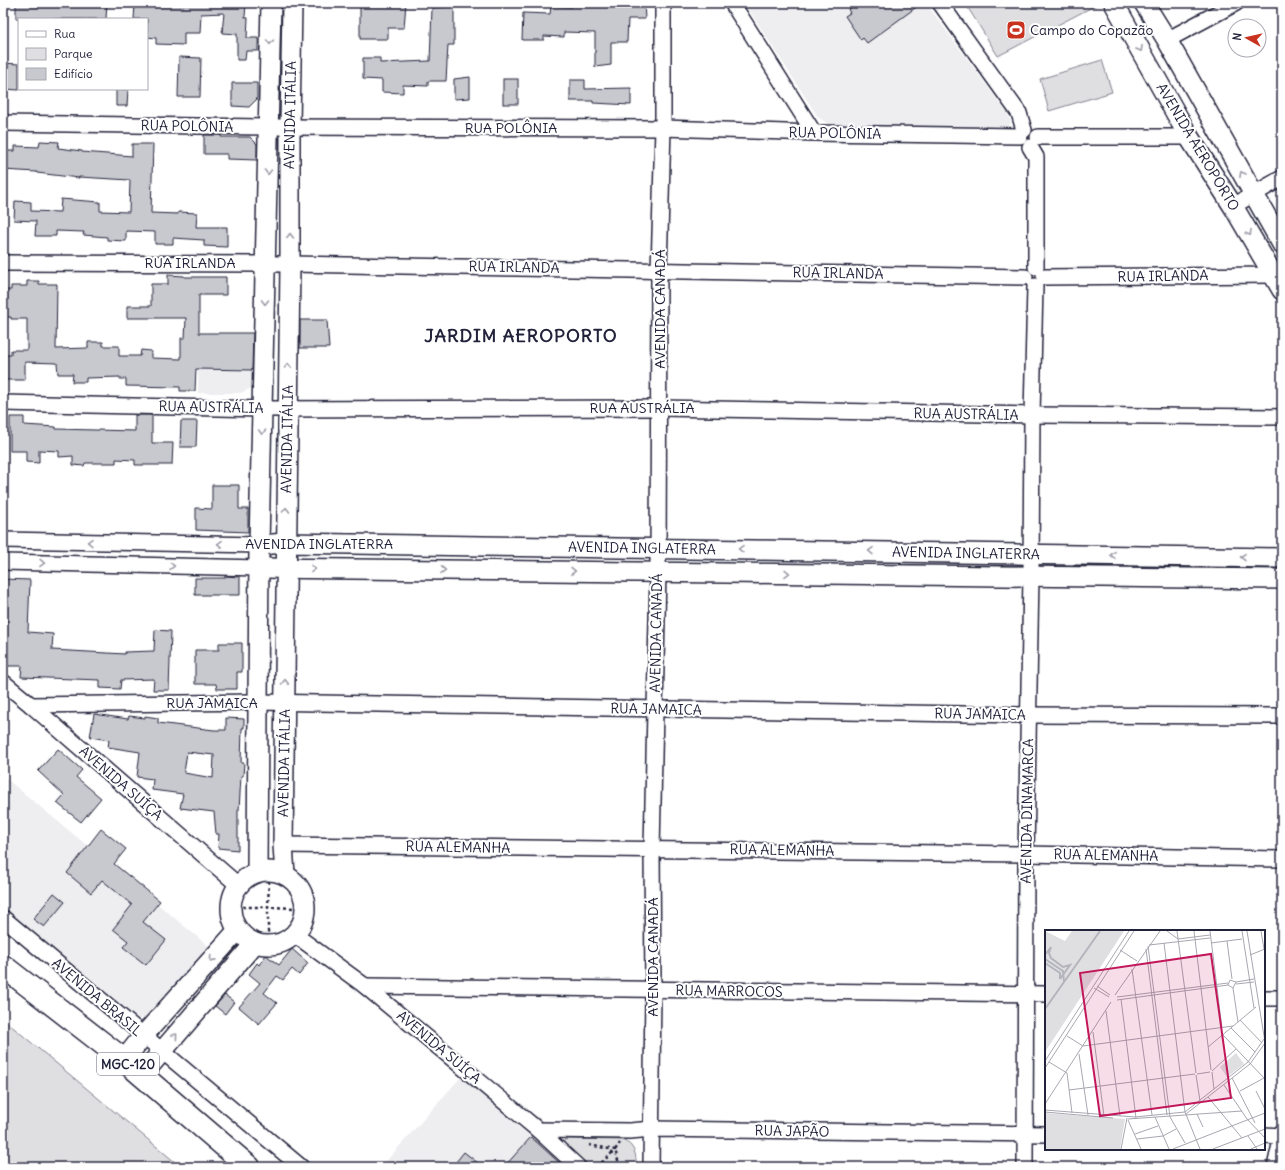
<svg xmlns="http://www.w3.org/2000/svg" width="1285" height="1170" font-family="Delius,sans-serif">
<rect width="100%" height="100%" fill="#fff"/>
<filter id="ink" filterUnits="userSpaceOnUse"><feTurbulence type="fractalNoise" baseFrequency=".025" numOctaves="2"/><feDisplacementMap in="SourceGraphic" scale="8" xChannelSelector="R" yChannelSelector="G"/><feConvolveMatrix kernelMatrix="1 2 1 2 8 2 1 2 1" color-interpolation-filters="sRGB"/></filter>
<g filter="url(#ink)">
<g fill="#eeeef1">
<path d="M747,3H926L1007,113L1011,122L1007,129L832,127L818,117L747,7Z"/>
<path d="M199,333H257L256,386L241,393H198Z"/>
<path d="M3,776L212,949L156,1014L139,1019L3,908Z"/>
<path d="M461,1077L566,1167H381Z"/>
</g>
<g fill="#dfdfe2" stroke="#80808e">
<path d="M965,3H1100L998,56Z"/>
<path d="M1102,60L1112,92L1049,111L1040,79Z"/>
<path d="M3,1019L181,1167H3Z"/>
<path d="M568,1139L622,1140C634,1144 637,1155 636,1167H588L563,1145L564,1141Z"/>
</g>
<g fill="#c8c8cf" stroke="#22223b" fill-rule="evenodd">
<path d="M16,3H107L106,19H16Z"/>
<path d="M135,3H246L245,17L248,18L247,38H258V51H246L245,60H237V34L222,33L224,13L201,14L200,33H184V45L156,44V38L147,37V19H134Z"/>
<path d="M360,3H406L404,28H388V39H360Z"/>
<path d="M572,3L599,4V3H644L645,19H628L627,42H611V65L595,67V33L564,32V37L544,36V40H522L523,13L550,14L551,6L572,7Z"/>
<path d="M856,3H922L867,43L863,38L861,40L845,16L850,13L848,9Z"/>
<path d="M454,6V45H448L446,81H428V86L403,85V93L382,92V80L363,79V58H380V63L430,61L432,8Z"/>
<path d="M179,57L201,58L200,97H178Z"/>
<path d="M3,63L19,64V90L3,89Z"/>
<path d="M470,77V98L454,99V79Z"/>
<rect x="503" y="79" width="15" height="25"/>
<path d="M570,80H585V89L631,88V105L593,103V101H570Z"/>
<path d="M232,83H257V99L249,107L232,106Z"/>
<path d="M116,89H128L127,106H116Z"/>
<path d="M204,135H221V137H250L257,144V160L227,159V154H204Z"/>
<path d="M40,141L59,142L58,148L82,151V152L132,156V144H153L151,213L178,214V212L197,213L196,227H227V247L204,246V240L173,238V244H155V232L126,231V241L107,240V237L83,235L84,232L56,231V236H35L36,221L14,220L15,201L31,202V211L60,212L61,199L100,202V211L129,212L130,180L79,177V178L37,173V172L3,170V151H15V146L39,147Z"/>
<path d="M168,275L184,276V277H226V295H199V333H253L252,370L196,369L195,391H180V387L126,386V379H120V377L86,378V382H72L73,374H58L57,363L25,362V380H3V355H11V350H27V319H11V317H3V290H11V286H27V281H39V284H57L56,349L88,348V342H103V346H119V356H140L141,350L151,351V358L181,359V338H185L186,318H127V306H151V284H168Z"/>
<path d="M300,320H327L329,348H300Z"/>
<path d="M135,415H152V443H173L172,465H135V460L116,459V463H85L84,466L73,465V456L59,457V451L39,450V463L26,462V451H10V417H24V425L56,427V429L135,431Z"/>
<path d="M181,421H197L196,447H180Z"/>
<path d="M212,485H239V509H248V532L196,530V508L212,509Z"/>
<path d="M225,576L240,577V595H195V578H225Z"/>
<path d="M3,579L30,580L28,632L53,634L52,650L125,654V652L154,651L155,630L171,631L169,690H153L154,679L121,680L120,689L100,688V680L21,677L22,666H6L7,599H3Z"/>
<path d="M219,643H242V672H237V689H217L216,684H195V650H219Z"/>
<path d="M94,714L128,719L129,716L145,718V716L158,718V723L214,730H226V718L244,719V728H242L241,763H244L243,776H241L239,810H238V850L218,848L219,834H216L214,812L180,808L183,794L152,790L153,779L137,777L140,752L108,747L109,740L90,737ZM187,752L214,755L213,778L184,773Z"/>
<path d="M58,749L82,770L76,777L101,798L81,822L57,803L64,795L38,771Z"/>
<path d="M101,829L126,849L114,864L160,901L143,922L166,940L146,965L123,947L128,941L113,929L132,905L102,880L91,893L67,873Z"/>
<path d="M54,893L65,902L44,927L33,919Z"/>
<path d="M292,949L308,963L299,975L292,969L283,980L277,976L264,993L277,1003L259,1024L239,1007L260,983L249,974L257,963L259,965L266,955L279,965Z"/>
<path d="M225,995L234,1002L225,1014L215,1006Z"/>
<path d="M531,1137L564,1167H504Z"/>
<path d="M464,1152L483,1167H452Z"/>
</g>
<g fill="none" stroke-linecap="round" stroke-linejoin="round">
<g stroke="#22223b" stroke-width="18">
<g id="minor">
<path d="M732,3L814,133"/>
<path d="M940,3L1019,113L1024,130"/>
<path d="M1167,40L1236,3"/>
<path d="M3,123L268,127L663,128L814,133L1020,136"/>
<path d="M1038,137H1189"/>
<path d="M1030,147L1036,157V267"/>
<path d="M1233,206L1282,178"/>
<path d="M3,263L290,264L1025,277"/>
<path d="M1044,277L1274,275L1281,273"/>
<path d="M3,403L263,409L659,408L1032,415L1282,417"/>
<path d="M3,540L259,545"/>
<path d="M3,562L260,568"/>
<path d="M3,682L31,705L238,885"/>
<path d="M31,705L257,702L1028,715L1282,716"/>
<path d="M283,845L1026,854L1282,859"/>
<path d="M3,918L301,1167"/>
<path d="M294,934L365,986L538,1130L578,1167"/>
<path d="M365,986L1046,994"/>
<path d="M1264,998H1282"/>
<path d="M538,1130L630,1131L652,1129L1046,1134"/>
<path d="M1264,1135L1282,1136"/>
<path d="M651,1167L653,990L652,849L658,572L659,270L663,128V3"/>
<path d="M1025,1167L1026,854L1031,576L1032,415L1035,286"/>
</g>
</g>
<g stroke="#22223b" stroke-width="22">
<g id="tertiary">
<path d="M1114,3L1189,137L1233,206L1282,290"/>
<path d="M1144,3L1167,40L1282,244"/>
<path d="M259,545L286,543L1282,558"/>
<path d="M260,568L1282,579"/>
<circle cx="268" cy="908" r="37"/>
<path d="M257,872L259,545L271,3"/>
<path d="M285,875L283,845L290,264V127L292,3"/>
<path d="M124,1060L143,1036L238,930"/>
<path d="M141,1076L255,943"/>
<path d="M1277,1167L1282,1145"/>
</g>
</g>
<g stroke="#22223b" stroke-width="25">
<path id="primary" d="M3,966L124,1060L249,1167"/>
</g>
<g stroke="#22223b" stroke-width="2.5" stroke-dasharray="3 3" stroke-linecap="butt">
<path d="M269,881L268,907L295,908L305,910"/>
<path d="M231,909L242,907H268V935"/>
<path d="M589,1145L615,1150L597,1167"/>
<path d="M620,1167L615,1150L620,1143"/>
</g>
<use href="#minor" stroke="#fff" stroke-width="15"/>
<use href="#tertiary" stroke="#fff" stroke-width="19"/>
<use href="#primary" stroke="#fff" stroke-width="22"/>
</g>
<defs><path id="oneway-chevron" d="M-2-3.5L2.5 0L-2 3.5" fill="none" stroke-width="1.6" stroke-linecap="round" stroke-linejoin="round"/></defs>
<g stroke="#9c9ca7">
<use href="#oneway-chevron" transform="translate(270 42) rotate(91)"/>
<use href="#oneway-chevron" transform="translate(1140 49) rotate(61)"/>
<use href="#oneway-chevron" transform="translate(268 172) rotate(91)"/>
<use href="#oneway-chevron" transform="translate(1242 174) rotate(-119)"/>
<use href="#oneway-chevron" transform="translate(1249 233) rotate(59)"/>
<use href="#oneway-chevron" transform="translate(290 236) rotate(-90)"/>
<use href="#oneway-chevron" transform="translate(265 302) rotate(91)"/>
<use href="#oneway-chevron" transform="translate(288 366) rotate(-89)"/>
<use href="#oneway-chevron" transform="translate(262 432) rotate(92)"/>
<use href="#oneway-chevron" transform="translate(286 510) rotate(-89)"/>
<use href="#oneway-chevron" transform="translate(90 542) rotate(-179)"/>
<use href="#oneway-chevron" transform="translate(220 544) rotate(-179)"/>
<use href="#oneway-chevron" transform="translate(741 549) rotate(-179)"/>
<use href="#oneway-chevron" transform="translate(871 551) rotate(-179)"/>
<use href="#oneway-chevron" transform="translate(1113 555) rotate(-179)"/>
<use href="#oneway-chevron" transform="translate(1243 557) rotate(-179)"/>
<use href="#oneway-chevron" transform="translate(42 563) rotate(1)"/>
<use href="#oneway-chevron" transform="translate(172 566) rotate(1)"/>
<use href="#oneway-chevron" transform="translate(313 569) rotate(1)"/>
<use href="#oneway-chevron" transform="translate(443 570) rotate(1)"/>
<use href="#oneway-chevron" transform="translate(573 571) rotate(1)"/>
<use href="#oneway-chevron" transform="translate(787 573) rotate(1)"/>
<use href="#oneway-chevron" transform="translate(285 682) rotate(-89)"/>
<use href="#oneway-chevron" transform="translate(212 959) rotate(132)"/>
<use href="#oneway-chevron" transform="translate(175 1036) rotate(-50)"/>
</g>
</g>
<defs>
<g id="stadium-square" transform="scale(1)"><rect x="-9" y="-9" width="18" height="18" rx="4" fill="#c8321e" stroke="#fff"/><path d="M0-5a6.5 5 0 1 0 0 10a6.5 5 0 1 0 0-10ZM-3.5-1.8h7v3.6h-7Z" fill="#fff"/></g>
</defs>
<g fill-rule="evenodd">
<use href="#stadium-square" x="1016" y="30"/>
</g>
<g text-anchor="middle" stroke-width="4" stroke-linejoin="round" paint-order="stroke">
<rect fill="#fff" stroke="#646476" stroke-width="1" x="97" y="1053" width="62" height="22" rx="3"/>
<g font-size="13" font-weight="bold" fill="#22223b">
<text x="128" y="1069">MGC-120</text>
</g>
<g font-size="14" fill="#22223b" stroke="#fff" text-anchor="start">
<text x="1030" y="35">Campo do Copazão</text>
</g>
<g font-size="14" fill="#22223b" stroke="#fff">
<text transform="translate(290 115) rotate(-89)" y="5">AVENIDA ITÁLIA</text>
<text transform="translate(187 126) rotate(1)" y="5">RUA POLÔNIA</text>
<text x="511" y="133">RUA POLÔNIA</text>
<text transform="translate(835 133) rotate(1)" y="5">RUA POLÔNIA</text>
<text transform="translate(1198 147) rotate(59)" y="5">AVENIDA AEROPORTO</text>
<text x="190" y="268">RUA IRLANDA</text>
<text transform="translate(514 267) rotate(1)" y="5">RUA IRLANDA</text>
<text transform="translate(838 273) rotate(1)" y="5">RUA IRLANDA</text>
<text transform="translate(1163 276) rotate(-1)" y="5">RUA IRLANDA</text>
<text transform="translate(660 309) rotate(-90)" y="5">AVENIDA CANADÁ</text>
<text transform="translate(211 407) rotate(1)" y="5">RUA AUSTRÁLIA</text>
<text x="642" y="413">RUA AUSTRÁLIA</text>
<text transform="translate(966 414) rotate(1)" y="5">RUA AUSTRÁLIA</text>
<text transform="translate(287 439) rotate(-89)" y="5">AVENIDA ITÁLIA</text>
<text x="319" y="549">AVENIDA INGLATERRA</text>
<text transform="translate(642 548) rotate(1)" y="5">AVENIDA INGLATERRA</text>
<text transform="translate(966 553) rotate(1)" y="5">AVENIDA INGLATERRA</text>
<text transform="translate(656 633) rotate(-89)" y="5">AVENIDA CANADÁ</text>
<text x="212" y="708">RUA JAMAICA</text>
<text transform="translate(656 709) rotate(1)" y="5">RUA JAMAICA</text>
<text transform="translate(980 714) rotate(1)" y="5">RUA JAMAICA</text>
<text transform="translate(284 763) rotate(-89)" y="5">AVENIDA ITÁLIA</text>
<text transform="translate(121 783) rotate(41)" y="5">AVENIDA SUÍÇA</text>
<text transform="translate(1027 811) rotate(-89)" y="5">AVENIDA DINAMARCA</text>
<text transform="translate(458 847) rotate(1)" y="5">RUA ALEMANHA</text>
<text transform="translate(782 850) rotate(1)" y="5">RUA ALEMANHA</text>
<text transform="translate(1106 855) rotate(1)" y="5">RUA ALEMANHA</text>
<text transform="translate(653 957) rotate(-90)" y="5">AVENIDA CANADÁ</text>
<text transform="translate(729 991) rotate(1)" y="5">RUA MARROCOS</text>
<text transform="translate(97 997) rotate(40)" y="5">AVENIDA BRASIL</text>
<text transform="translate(439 1047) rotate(40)" y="5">AVENIDA SUÍÇA</text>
<text transform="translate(792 1131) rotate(1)" y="5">RUA JAPÃO</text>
</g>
<g font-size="18" font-weight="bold" letter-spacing="1" fill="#22223b" stroke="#fff">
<text x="521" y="342">JARDIM AEROPORTO</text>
</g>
</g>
<g transform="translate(1045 930)">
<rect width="220" height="220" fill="#fff"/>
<path d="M0,1L20,11L27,1H79L0,122ZM191,123L199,134L182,147L175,137ZM0,183L80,189L75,219H0Z" fill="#dfdfe2"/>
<path fill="none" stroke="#b4b4bc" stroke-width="2" d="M0,25L6,17L4,23L6,28L18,37L25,35L15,49M0,29L18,41L19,52M0,33L15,43V49M0,79L55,1"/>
<path fill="none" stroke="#a7a7b1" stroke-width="1" d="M122,1L133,9L165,5M132,1L151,143M149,1L166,140M165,1L177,98M197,1L209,78M202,1L220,112M216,1L219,19M182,11L187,49M119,13L140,182L155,219M166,13L197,9M104,15L165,8M103,16L125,187L140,213M101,19L122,185M75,20L92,31M205,25L220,19M87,39L107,185M191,52L209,49M191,54L209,52M52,56L65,65M49,58L64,67M188,58L193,92M70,65L115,1M72,67L183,53M76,69L91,188M72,70L183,55L188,58L191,52L185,50L183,55M61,81L75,186M195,90L217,113M186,98L210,122M48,102L59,186M178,105L220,149M22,106L38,116L188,96M163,117L211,77M34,124L43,185M0,131L84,1M4,132L22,143L27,183M0,138L89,1M167,141L191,119M167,142L169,159M152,144L165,142M151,145L155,171M187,148L210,193M179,155L202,189L220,208M24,160L150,144M195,161L219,148M211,161L220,179M163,167L197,208M0,174L66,72M0,180L90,187L140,182L203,132L219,109M0,182L68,188M141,184L205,134L220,113M152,184L158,197M110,187L124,219M83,189L197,181M83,190L96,219M90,204L113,196M203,206L212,219M92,209L118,206L131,199M76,219L82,188M128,219L220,183M168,219L220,199M206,219L220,213"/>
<path fill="#c2185b" fill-opacity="0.15" stroke="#c2185b" stroke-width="2" d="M166,24L186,168L55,186L35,43Z"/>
<rect width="220" height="220" fill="none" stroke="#22223b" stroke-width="2"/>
</g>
<rect width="1285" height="1170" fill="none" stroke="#fff" stroke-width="16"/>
<rect x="8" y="8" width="1269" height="1154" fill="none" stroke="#22223b" stroke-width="1.5" filter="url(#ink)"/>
<rect x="18" y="18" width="130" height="72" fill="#ffffff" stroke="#a7a7b1"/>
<rect x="26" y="31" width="20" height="6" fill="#ffffff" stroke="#a7a7b1"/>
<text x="54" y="38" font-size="12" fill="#22223b">Rua</text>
<rect x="26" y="48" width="20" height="12" fill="#dfdfe2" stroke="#a7a7b1"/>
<text x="54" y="58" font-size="12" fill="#22223b">Parque</text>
<rect x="26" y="68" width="20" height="12" fill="#c8c8cf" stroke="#a7a7b1"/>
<text x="54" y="78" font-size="12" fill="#22223b">Edifício</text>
<g transform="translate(1247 38) rotate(278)"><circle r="19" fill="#ffffff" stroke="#a7a7b1"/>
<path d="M0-3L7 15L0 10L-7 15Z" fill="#c8321e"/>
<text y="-6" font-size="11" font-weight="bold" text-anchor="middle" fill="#22223b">N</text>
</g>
</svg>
